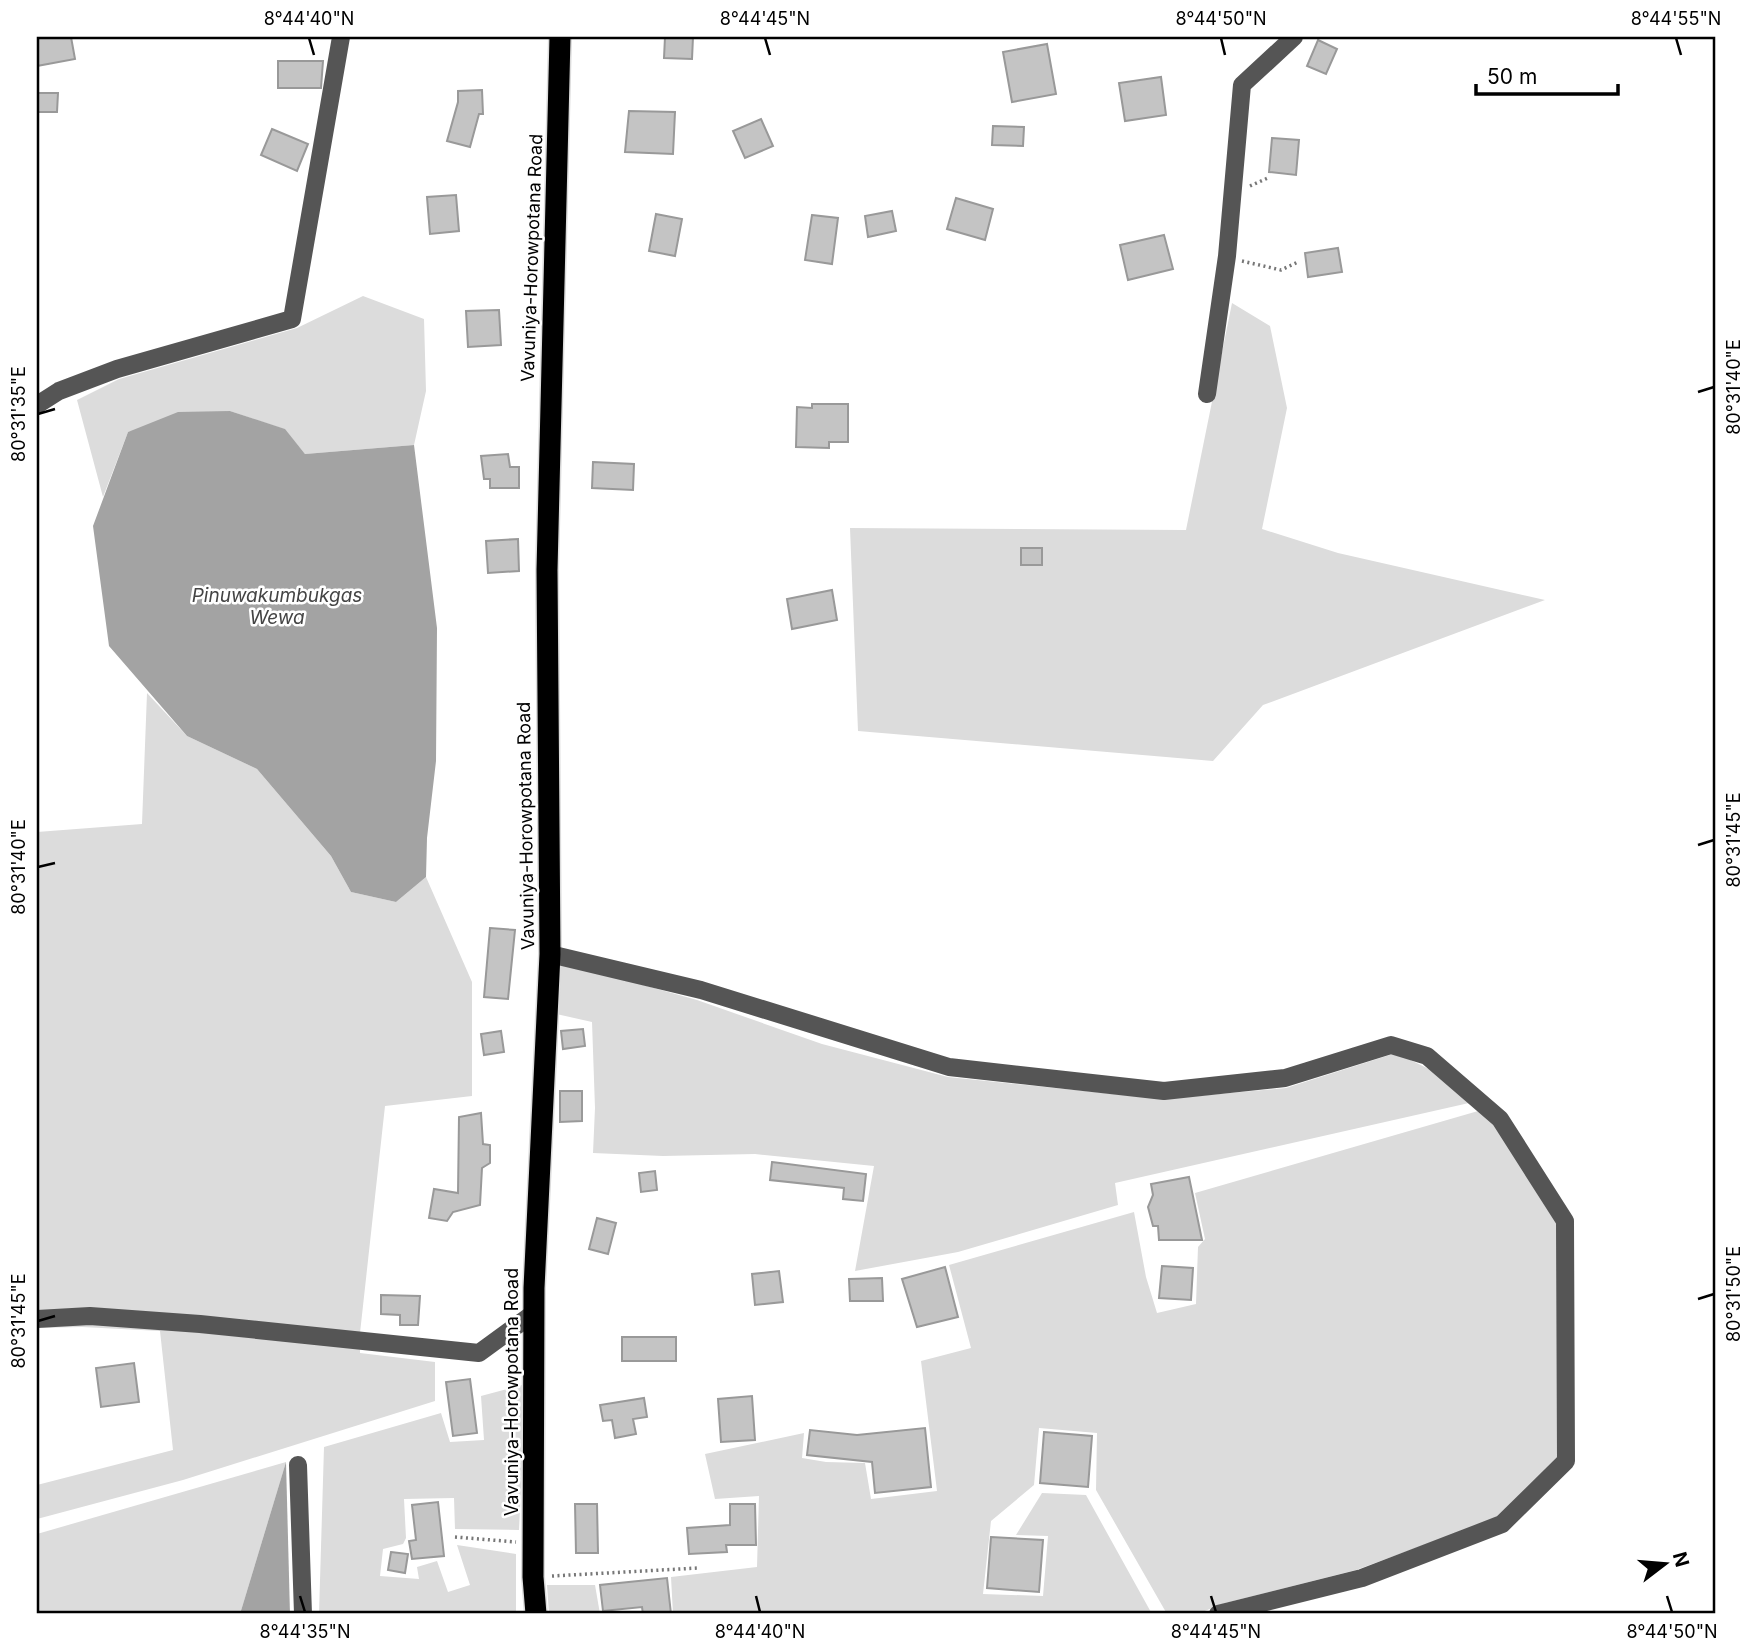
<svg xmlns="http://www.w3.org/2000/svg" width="1753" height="1651" font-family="Inter,sans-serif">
<rect width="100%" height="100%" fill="#fff"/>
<g fill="#dcdcdc">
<path d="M363,296L424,319L426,391L414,445L305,454L284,429L230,411L128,432L103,497L77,400L119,379L297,328Z"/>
<path d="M1232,303L1270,326L1287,408L1262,529L1338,553L1545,600L1263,705L1213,761L858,731L850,528L1186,530Z"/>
<path d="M147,693L187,736L257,769L331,856L351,892L396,902L426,877L472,982V1096L385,1106L360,1333V1353L435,1362V1401L183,1480L37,1519V1485L173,1450L160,1331L82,1327L37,1328V832L142,824Z"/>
<path d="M557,961L697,1000L822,1044L948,1077L1163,1099L1286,1088L1396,1053L1431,1070L1469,1103L1115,1183L1118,1205L958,1252L855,1271L874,1166L755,1154L663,1156L593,1153L595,1108L592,1022L552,1013Z"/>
<path d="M1485,1109L1560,1223L1558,1457L1497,1518L1356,1570L1225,1603L1197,1614H1167L1096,1490L1097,1433L1039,1428L1034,1485L991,1521L983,1594L1043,1596L1048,1536L1016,1535L1042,1493L1086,1495L1152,1614H673L671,1577L757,1567L759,1496L715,1499L705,1454L804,1433L802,1458L826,1462L865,1463L871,1499L937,1491L921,1361L971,1348L949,1265L1134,1212L1146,1277L1157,1313L1196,1304L1198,1247L1205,1239L1195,1193Z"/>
<path d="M526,1384L519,1530L455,1529L454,1498L404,1499L406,1538L403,1544L383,1549L380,1576L419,1579L417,1567L437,1561L448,1592L470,1585L457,1545L516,1554V1614H319L324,1447L441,1413L450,1442L484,1440L481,1396Z"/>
<path d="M286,1462L240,1614H37V1534Z"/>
<path d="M547,1585H595L600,1614H549Z"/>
</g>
<g fill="#a3a3a3">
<path d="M230,411L285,429L305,454L414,445L437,628L436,761L427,838L426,877L396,902L351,892L331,856L257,769L187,736L109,646L93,526L128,432L178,412Z"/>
<path d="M286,1462L290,1614H240Z"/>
</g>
<g fill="#c4c4c4" stroke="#999" stroke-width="2">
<path d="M37,37H71L75,59L37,66Z"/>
<path d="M665,37H693L692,59L664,58Z"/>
<path d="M1318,40L1337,49L1326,74L1307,66Z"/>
<path d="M1047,44L1056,94L1012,102L1003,52Z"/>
<path d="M278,61H323L321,88H278Z"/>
<path d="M1161,77L1166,115L1125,121L1119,83Z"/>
<path d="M482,90L483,114H479L470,147L447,141L458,102V91Z"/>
<path d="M37,93H58L57,112H37Z"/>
<path d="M629,111L675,112L673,154L625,152Z"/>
<path d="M761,119L773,146L745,158L733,131Z"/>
<path d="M993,126L1024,127L1023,146L992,145Z"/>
<path d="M272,129L308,144L297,171L261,155Z"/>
<path d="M1272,138L1299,140L1296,175L1269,172Z"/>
<path d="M456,195L459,231L430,234L427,197Z"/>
<path d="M956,198L993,209L985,240L947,229Z"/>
<path d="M892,211L896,231L868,237L865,216Z"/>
<path d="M656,214L682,219L675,256L649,251Z"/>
<path d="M812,215L838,218L832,264L805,260Z"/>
<path d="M1164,235L1173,269L1128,280L1120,245Z"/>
<path d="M1338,248L1342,272L1308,277L1305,253Z"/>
<path d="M499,310L501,345L468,347L466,311Z"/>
<path d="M812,404H848V442H829V448L796,447L797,407L812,408Z"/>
<path d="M508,454L510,467H519V488H490V479H484L481,456Z"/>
<path d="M593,462L634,464L633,490L592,488Z"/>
<path d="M518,539L519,571L488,573L486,541Z"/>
<rect x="1021" y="548" width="21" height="17"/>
<path d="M832,590L837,620L792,629L787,599Z"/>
<path d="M490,928L515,930L508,999L484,997Z"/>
<path d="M583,1029L585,1046L563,1049L561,1031Z"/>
<path d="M501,1031L504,1052L484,1055L481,1034Z"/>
<path d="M560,1091H582V1121L560,1122Z"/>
<path d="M481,1113L483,1144L490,1145V1163L482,1168L480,1205L453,1212L447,1221L429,1218L434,1189L458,1193L459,1117Z"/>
<path d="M772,1162L866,1174L863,1201L843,1199L844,1188L770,1180Z"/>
<path d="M655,1171L657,1190L641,1192L639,1173Z"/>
<path d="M1189,1177L1202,1240H1159L1158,1226H1153L1148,1207L1153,1195L1151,1184Z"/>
<path d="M597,1218L616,1223L608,1254L589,1249Z"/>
<path d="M1162,1266L1193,1268L1191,1300L1159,1298Z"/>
<path d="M945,1267L958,1317L917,1327L902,1279Z"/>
<path d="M779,1271L783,1302L755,1305L752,1274Z"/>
<path d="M882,1278L883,1301H850L849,1279Z"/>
<path d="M381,1295L420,1296L418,1325H400V1315L381,1314Z"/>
<rect x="622" y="1337" width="54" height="24"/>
<path d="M134,1363L139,1402L101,1407L96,1368Z"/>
<path d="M470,1379L477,1433L453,1436L446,1382Z"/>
<path d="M752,1396L755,1440L721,1442L718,1399Z"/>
<path d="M644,1398L647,1417L633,1419L636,1434L615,1438L612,1420L603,1421L600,1405Z"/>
<path d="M925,1428L931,1487L875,1493L872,1462L807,1455L810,1430L857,1435Z"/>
<path d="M1044,1432L1092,1436L1088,1487L1040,1483Z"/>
<path d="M438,1502L444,1556L412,1559L409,1541L416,1540L412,1505Z"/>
<path d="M575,1504H597L598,1553H576Z"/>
<path d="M730,1504H755L756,1545H726L727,1552L689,1554L687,1528L730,1525Z"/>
<path d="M991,1537L1043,1540L1039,1592L987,1588Z"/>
<path d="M391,1552L408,1554L405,1573L388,1570Z"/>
<path d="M667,1578L671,1614H643L642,1607L603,1611L600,1585Z"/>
</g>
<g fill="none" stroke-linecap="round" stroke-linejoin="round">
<g stroke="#dbdbdb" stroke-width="24">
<path id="highway" d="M536,1614L533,1577L534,1288L550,954L547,570L560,37"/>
</g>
<g stroke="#777" stroke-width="3.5" stroke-dasharray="2 3.5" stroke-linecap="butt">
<path d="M1250,186L1270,177"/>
<path d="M1242,261L1281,270L1298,262"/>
<path d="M455,1537L516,1542"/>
<path d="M552,1576L698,1568"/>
</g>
<g stroke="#555" stroke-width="18">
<path d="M1207,394L1227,256L1242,85L1294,37"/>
<path d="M37,405L59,391L117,369L292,319L341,37"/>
<path d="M550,954L701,990L949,1067L1164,1091L1285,1078L1391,1045L1427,1056L1500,1119L1565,1221L1566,1461L1502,1524L1362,1578L1218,1614"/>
<path d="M37,1319L90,1316L200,1324L479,1353L534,1313"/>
<path d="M298,1465L303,1614"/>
</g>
<use href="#highway" stroke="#000" stroke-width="21"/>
</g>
<path fill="none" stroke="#000" stroke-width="2.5" d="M309,38L314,55M765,38L770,55M1221,38L1225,55M1676,38L1681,55M1698,392L1714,387M38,414L55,409M1698,845L1714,840M38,867L55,863M1698,1299L1714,1294M38,1321L55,1316M300,1596L305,1612M756,1596L760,1612M1211,1596L1216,1612M1667,1596L1672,1612"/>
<g text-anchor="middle" stroke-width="5" stroke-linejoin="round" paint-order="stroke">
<g font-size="18" fill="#000" stroke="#fff">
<text transform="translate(532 258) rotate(-88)" y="6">Vavuniya-Horowpotana Road</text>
<text transform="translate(526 826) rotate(-91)" y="6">Vavuniya-Horowpotana Road</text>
<text transform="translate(512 1392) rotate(-90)" y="6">Vavuniya-Horowpotana Road</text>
</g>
<g font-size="19" font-style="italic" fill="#444" stroke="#fff">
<text x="277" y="602">Pinuwakumbukgas<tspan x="277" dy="22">Wewa</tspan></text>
</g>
</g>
<rect width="1753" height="1651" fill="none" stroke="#ffffff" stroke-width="77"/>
<g transform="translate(1665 1564) rotate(74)" stroke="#ffffff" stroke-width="5" paint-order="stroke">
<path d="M0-5L12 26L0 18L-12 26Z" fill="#000000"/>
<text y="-10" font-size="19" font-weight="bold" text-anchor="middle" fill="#000000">N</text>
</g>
<path d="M1476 84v10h142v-10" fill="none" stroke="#000000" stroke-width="3.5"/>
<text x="1487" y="84" font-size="21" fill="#000000" stroke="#ffffff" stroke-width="5" paint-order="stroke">50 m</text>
<rect x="38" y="38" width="1676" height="1574" fill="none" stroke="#000" stroke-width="2.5"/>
<g font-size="18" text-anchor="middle" fill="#000">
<text x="309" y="25">8°44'40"N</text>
<text x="765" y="25">8°44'45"N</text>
<text x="1221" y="25">8°44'50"N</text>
<text x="1676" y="25">8°44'55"N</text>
<text transform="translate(1734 387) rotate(-90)" y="6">80°31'40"E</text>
<text transform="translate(19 414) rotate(-90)" y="6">80°31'35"E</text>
<text transform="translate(1734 840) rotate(-90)" y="6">80°31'45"E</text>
<text transform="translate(19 867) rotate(-90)" y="6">80°31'40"E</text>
<text transform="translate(1734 1294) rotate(-90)" y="6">80°31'50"E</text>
<text transform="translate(19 1321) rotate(-90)" y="6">80°31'45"E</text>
<text x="305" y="1638">8°44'35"N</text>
<text x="760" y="1638">8°44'40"N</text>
<text x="1216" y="1638">8°44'45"N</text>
<text x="1672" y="1638">8°44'50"N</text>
</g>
</svg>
